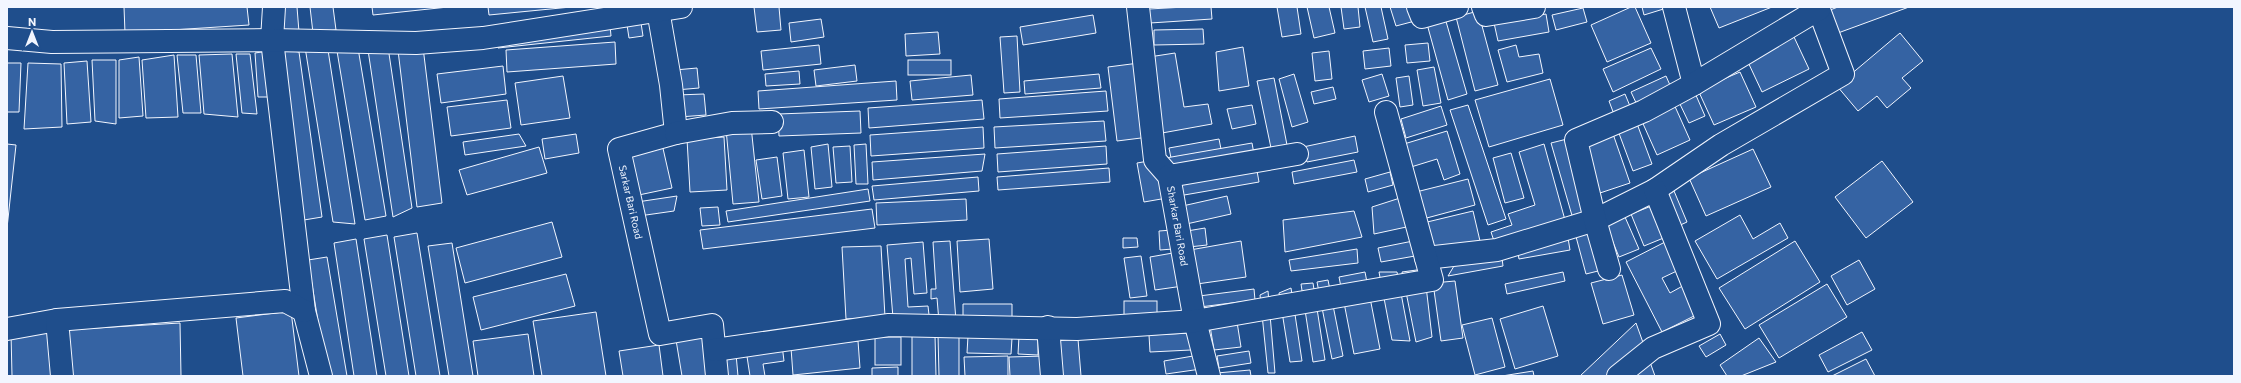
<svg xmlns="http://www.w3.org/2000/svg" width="2241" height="383" font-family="Commissioner,sans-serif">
<rect width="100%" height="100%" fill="#1f4e8c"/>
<g fill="#3563a3" stroke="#f2f6ff">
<path d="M124,7H247L249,25L125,33Z"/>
<path d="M277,7H297L299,32L279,33Z"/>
<path d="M310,7H333L336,30L313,33Z"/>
<path d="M372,7H448L373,15Z"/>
<path d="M488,7H571L489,15Z"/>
<path d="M754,7H779L781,30L757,32Z"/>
<path d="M1185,7H1211L1212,19L1150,23L1149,9Z"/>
<path d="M1277,7H1297L1301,34L1282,37Z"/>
<path d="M1307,7H1329L1335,33L1314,38Z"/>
<path d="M1341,7H1358L1360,27L1344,29Z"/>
<path d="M1365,7H1381L1388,39L1373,42Z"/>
<path d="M1390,7H1411L1415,21L1396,26Z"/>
<path d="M1631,7H1635L1651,43L1607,62L1591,25Z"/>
<path d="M1642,7H1670L1644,15Z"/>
<path d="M1710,7H1772L1719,28Z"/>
<path d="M1838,7H1909L1838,33L1830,10Z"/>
<path d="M1583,8L1587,22L1556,30L1552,15Z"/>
<path d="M639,10L643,36L629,38L625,12Z"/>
<path d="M1478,11L1498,85L1475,91L1456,17Z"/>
<path d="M609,14L611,36L498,48L496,26Z"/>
<path d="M1546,14L1549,32L1498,41L1494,23Z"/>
<path d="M1093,15L1096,33L1023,45L1020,27Z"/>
<path d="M1445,18L1467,94L1448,100L1427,24Z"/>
<path d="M821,19L824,37L791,42L789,23Z"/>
<path d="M1203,29L1204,44L1154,45V30Z"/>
<path d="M938,32L940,54L906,56L905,34Z"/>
<path d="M1900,33L1923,61L1902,78L1911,88L1887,108L1877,96L1858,111L1837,86Z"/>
<path d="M396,34L422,39L442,203L417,207Z"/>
<path d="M1017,36L1020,92L1004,93L1000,37Z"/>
<path d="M1794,37L1809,69L1762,92L1747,60Z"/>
<path d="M615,42L616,64L507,72L506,50Z"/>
<path d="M1428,43L1430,61L1407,63L1405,45Z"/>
<path d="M819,45L821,64L763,70L761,51Z"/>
<path d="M1516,45L1519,57L1539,54L1543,73L1507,82L1498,50Z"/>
<path d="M305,47L328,50L355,224L333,222Z"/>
<path d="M388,47L412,208L393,217L368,50Z"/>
<path d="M1243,47L1249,86L1219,91L1216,52Z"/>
<path d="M358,48L386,216L365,220L337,51Z"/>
<path d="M1389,48L1391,66L1365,69L1363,51Z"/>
<path d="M1651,48L1661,69L1613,92L1603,69Z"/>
<path d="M280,49L299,52L322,217L304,220Z"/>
<path d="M268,51L273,97H258L255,53Z"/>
<path d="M1329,51L1332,79L1315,81L1312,53Z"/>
<path d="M1175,53L1184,107L1208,104L1212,124L1162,133L1149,57Z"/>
<path d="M232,54L238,117L204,114L199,55Z"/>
<path d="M236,54H250L257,114L242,113Z"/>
<path d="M174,55L178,117L146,118L142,60Z"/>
<path d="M177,55H196L201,113H183Z"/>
<path d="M139,57L143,116L119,118V60Z"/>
<path d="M92,60H116V124L95,121Z"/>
<rect x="908" y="60" width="43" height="15"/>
<path d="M87,61L91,122L67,124L64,63Z"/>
<path d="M7,63H21L19,112H7Z"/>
<path d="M28,63L61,64L62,127L24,129Z"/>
<path d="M1139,63L1149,137L1117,141L1108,67Z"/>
<path d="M855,65L857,81L816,86L814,70Z"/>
<path d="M503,66L506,94L441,103L437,74Z"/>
<path d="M1434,67L1441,103L1423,106L1417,70Z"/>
<path d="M697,68L699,88L676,90L675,70Z"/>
<path d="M799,71L800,84L766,86L765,74Z"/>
<path d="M1740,72L1756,107L1714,125L1698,90Z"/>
<path d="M1099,74L1101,88L1025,94L1024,81Z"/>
<path d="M1294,74L1308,122L1292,127L1279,79Z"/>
<path d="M1382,74L1389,96L1369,102L1362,80Z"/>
<path d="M971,75L973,95L912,100L910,81Z"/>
<path d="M563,76L570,118L521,125L515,83Z"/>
<path d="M1409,76L1413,105L1400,107L1396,78Z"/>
<path d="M1666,76L1673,92L1638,107L1631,92Z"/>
<path d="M1274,78L1287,145L1271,148L1257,81Z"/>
<path d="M1550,79L1563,125L1489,147L1475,100Z"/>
<path d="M896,81L897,100L759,109L758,91Z"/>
<path d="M1333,87L1336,99L1314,104L1311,92Z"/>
<path d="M1106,91L1108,111L1000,118L999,99Z"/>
<path d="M1695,93L1705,116L1689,123L1678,100Z"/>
<path d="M704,94L706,115L679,117L677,95Z"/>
<path d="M1625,94L1632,111L1615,117L1609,101Z"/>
<path d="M507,100L511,128L451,136L447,107Z"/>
<path d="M982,100L984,119L869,128L868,108Z"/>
<path d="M1673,102L1690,140L1657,155L1640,117Z"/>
<path d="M1252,105L1256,124L1232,129L1227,109Z"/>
<path d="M1468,105L1506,219L1488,225L1450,110Z"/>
<path d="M1441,106L1447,125L1406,138L1401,119Z"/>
<path d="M860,111L861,133L779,136L778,114Z"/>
<path d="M1104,121L1106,141L995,148L994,127Z"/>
<path d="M1636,121L1652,164L1633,171L1617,128Z"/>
<path d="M751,126L759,202L733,204L726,129Z"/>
<path d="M983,127L984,148L871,156L870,135Z"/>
<path d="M1447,131L1460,174L1444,180L1437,159L1411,167L1404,144Z"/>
<path d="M1612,131L1630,183L1600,193L1583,141Z"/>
<path d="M519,134L526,146L465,155L463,142Z"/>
<path d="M576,134L579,153L545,159L542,139Z"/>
<path d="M1355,136L1358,152L1307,162L1303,147Z"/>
<path d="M724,137L727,190L690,192L687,139Z"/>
<path d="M1219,139L1221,149L1171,158L1169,148Z"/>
<path d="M1567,139L1589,215L1573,219L1551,143Z"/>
<path d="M1252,143L1259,182L1144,202L1137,163Z"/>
<path d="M7,144L16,145L7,228Z"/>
<path d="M662,144L672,188L634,196L624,153Z"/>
<path d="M828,144L832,187L815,189L811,147Z"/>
<path d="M866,144L868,184H856L854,145Z"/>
<path d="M1544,144L1565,220L1494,241L1491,232L1512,225L1508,214L1535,205L1519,152Z"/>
<path d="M850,146L852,182L836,183L833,147Z"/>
<path d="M1106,146L1107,164L998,172L997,154Z"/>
<path d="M539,147L547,173L467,195L459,170Z"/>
<path d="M1753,149L1771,187L1706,216L1689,178Z"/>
<path d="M804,150L809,197L788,199L783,153Z"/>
<path d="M1511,153L1524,198L1505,203L1493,158Z"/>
<path d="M985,154L982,171L873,180L872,162Z"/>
<path d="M777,157L782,196L762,199L756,160Z"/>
<path d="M1354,160L1357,172L1294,184L1292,172Z"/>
<path d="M1882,161L1913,202L1866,238L1835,197Z"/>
<path d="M1109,168L1110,182L998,190L997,177Z"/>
<path d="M1390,172L1393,185L1368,192L1365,179Z"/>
<path d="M978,177L979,191L874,200L872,186Z"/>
<path d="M1468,179L1475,205L1423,219L1416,192Z"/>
<path d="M868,189L870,201L728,222L726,211Z"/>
<path d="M1674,191L1687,222L1676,227L1663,196Z"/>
<path d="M677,196L674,211L639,216L637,202Z"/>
<path d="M1227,196L1231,214L1173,227L1169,209Z"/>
<path d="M1400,198L1411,226L1374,234L1372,207Z"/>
<path d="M966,199L967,220L877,225L876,203Z"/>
<path d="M1654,205L1666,237L1644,246L1631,214Z"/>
<path d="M718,207L720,225L702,226L700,208Z"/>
<path d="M872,209L875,228L703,249L700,230Z"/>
<path d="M1354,211L1362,237L1285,252L1283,220Z"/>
<path d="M1473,211L1480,241L1431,254L1423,223Z"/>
<path d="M1740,215L1753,239L1780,223L1788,238L1717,279L1695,241Z"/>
<path d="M1625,217L1639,249L1619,257L1606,225Z"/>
<path d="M552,222L562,257L465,283L456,248Z"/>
<path d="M1205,228L1207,245L1189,247L1187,231Z"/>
<path d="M1590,228L1602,270L1586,274L1575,233Z"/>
<path d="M1172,230L1173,249L1160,250L1159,231Z"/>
<path d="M417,233L440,376H416L394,237Z"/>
<path d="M387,235L409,376H386L364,239Z"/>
<path d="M1123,238H1137L1138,247L1123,248Z"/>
<path d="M1568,238L1570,250L1519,259L1517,248Z"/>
<path d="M356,239L377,376H354L334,243Z"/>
<path d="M989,239L993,289L960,292L957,241Z"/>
<path d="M950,241L956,321L939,322L937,298L931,299V289H936L933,242Z"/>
<path d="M1241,241L1246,277L1155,290L1150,257Z"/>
<path d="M1413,241L1415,256L1381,262L1378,248Z"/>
<path d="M1667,241L1681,269L1662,278L1670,293L1688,283L1702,312L1662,332L1626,262Z"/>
<path d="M1795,241L1820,282L1745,329L1719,288Z"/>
<path d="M923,242L927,293L914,294L911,258L905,259L908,307L928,306L929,315L893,318L887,245Z"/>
<path d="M452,243L473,376H449L428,246Z"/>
<path d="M881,246L885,317L846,319L842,247Z"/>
<path d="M1357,249L1358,263L1291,271L1289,260Z"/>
<path d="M1141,256L1147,296L1130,298L1124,258Z"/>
<path d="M327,257L347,376H327L308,260Z"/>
<path d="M1502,258L1503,266L1448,276L1454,266Z"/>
<path d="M1859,260L1875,289L1847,305L1831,276Z"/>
<path d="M1424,269L1432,337L1416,342L1402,272Z"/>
<path d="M1365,272L1380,349L1354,354L1339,277Z"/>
<path d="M1379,272H1397L1410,341L1392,340Z"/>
<path d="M1563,272L1565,281L1507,294L1505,284Z"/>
<path d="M566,274L575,306L481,330L473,297Z"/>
<path d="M1622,275L1634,315L1603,324L1591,283Z"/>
<path d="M1328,280L1343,356L1332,359L1317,282Z"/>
<path d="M1455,281L1463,338L1441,341L1433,283Z"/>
<path d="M1313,283L1325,360L1313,362L1301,284Z"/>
<path d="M1827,284L1847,317L1779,358L1759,325Z"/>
<path d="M1291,288L1302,361L1290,362L1279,293Z"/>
<path d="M1254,289L1255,300L1200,307L1199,296Z"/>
<path d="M1268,291L1275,373H1268L1260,295Z"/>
<rect x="1124" y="301" width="33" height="16"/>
<path d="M963,304H1012V320L963,319Z"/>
<path d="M1543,306L1558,356L1515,369L1500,319Z"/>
<path d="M291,311L299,376H243L236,318Z"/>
<path d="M596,312L606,376H542L533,321Z"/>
<path d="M1492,318L1505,367L1475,375L1462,325Z"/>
<path d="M1237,322L1241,347L1214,350L1210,326Z"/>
<path d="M180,323L181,376H12L11,333Z"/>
<path d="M1636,323L1655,376H1580Z"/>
<path d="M1862,332L1872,350L1828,372L1819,355Z"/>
<path d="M1190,333L1191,350L1150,352L1149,335Z"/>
<path d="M528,334L534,376H478L473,341Z"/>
<path d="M1720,334L1726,345L1706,357L1699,346Z"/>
<path d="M935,335L936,376H912V336Z"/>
<path d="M938,335H959V376H939Z"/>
<path d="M702,336L709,376H682L676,340Z"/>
<path d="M968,336L1012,338L1011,354L967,353Z"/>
<path d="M1019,336L1038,337V355L1018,354Z"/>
<rect x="875" y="337" width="26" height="28"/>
<path d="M1759,338L1776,362L1741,376H1727L1720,365Z"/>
<path d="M1078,339L1081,376H1058L1055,341Z"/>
<path d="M858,341L860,368L793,375L791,348Z"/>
<path d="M659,345L663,376H623L619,351Z"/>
<path d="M782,345L784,361L763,364L765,376H750L746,350Z"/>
<path d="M1249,351L1251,363L1219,368L1217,356Z"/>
<path d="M736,354L738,376H722L720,355Z"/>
<path d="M1199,355L1201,369L1166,374L1164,361Z"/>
<path d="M1008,356V376H965L964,357Z"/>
<path d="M1045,356L1046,376H1010L1009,357Z"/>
<path d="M1866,359L1875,376H1832Z"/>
<path d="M898,367V376H872V368Z"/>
<path d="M1250,370L1251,376H1217V373Z"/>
<path d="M1533,371L1534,376H1502Z"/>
</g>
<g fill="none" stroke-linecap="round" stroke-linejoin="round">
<g stroke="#f2f6ff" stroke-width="24">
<g id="minor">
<path d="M274,7L272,40L304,311L321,376"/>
<path d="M1138,7L1155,160L1169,176L1195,321L1209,376"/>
<path d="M1418,7L1422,17L1457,7"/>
<path d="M1483,7L1486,15L1534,7"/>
<path d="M1674,7L1694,84"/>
<path d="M658,10L671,85L676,133L619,149L660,334L712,325L717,376"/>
<path d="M7,38L52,42L272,40L416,43L483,38L681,7"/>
<path d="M676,133L732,123L772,122"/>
<path d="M1169,176L1297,154"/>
<path d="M1426,258L1497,250L1595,220L1655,190L1721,145L1843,74L1818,7"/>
<path d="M1609,269L1595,220L1576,140L1644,111L1694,84L1819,9"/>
<path d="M1048,327L1052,376"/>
<path d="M7,329L57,320"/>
<path d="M715,350L889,325L1077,329L1195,321L1432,280L1386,112"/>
<path d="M62,376L57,320L285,301L304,311"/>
<path d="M1618,376L1653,348L1709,324L1655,190"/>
</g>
</g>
<use href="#minor" stroke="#1f4e8c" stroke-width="22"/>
</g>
<g text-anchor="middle" stroke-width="3" stroke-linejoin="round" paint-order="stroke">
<g font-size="10" fill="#f2f6ff" stroke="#1f4e8c">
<text transform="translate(631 202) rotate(77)" y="4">Sarkar Bari Road</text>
<text transform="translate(1178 226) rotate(80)" y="4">Sharkar Bari Road</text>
</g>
</g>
<rect width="2241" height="383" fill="none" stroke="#f2f6ff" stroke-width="16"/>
<g transform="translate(32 32)" stroke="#1f4e8c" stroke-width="3" paint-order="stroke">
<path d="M0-3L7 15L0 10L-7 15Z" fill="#f2f6ff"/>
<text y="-6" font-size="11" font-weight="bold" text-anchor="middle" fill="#f2f6ff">N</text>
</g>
</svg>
